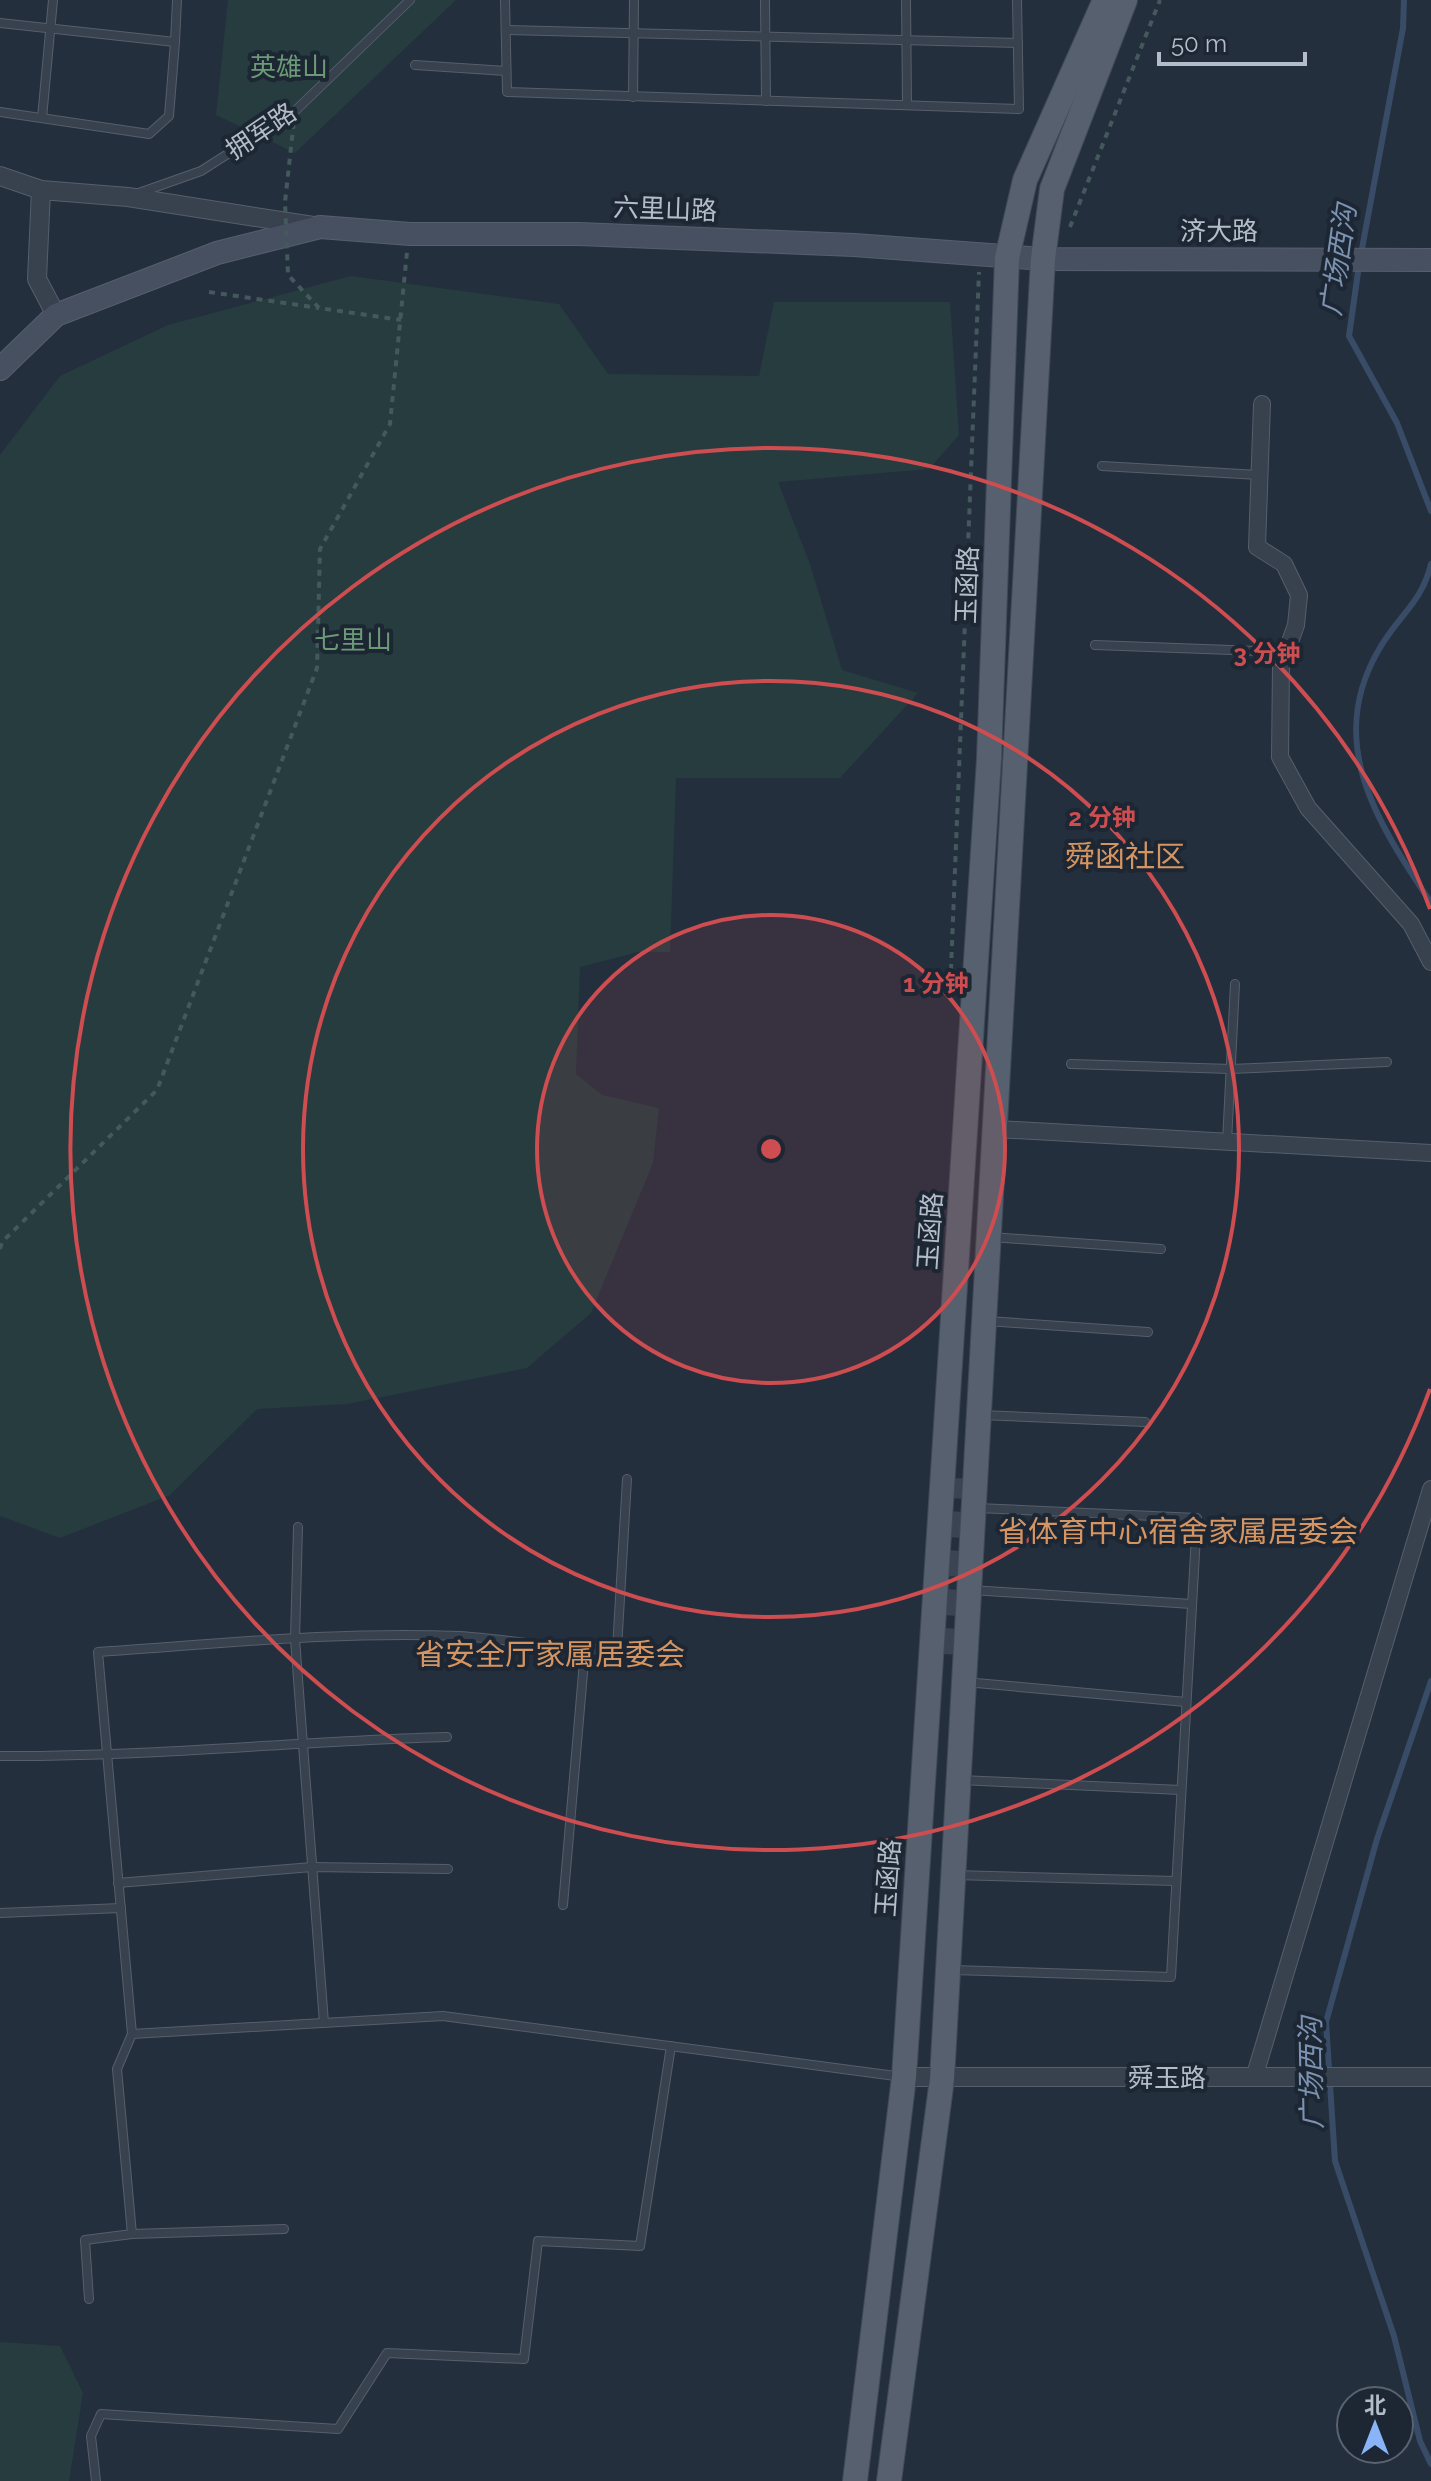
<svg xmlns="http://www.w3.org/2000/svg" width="1431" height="2481" font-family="Raleway,'Noto Sans SC',sans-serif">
<rect width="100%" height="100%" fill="#242f3e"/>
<g fill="#263c3f">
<path d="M228,0H456L295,153L216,115Z"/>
<path d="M351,276L559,304L608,374L759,376L774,302H950L959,435L929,469L778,482L810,564L842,670L918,693L840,778H676L670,952H638L580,967L576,1074L602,1095L659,1108L653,1163L591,1313L527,1368L347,1404L257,1409L170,1495L60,1538L0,1516V455L60,376L168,325Z"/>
<path d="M0,2342L60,2346L83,2393L69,2481H0Z"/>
</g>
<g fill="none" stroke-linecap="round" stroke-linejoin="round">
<g stroke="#394c67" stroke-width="6">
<path d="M1361,254L1403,28L1404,0"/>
<path d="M1359,265L1349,336L1397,423L1431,511"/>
<path d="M1431,564C1422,602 1400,614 1381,646C1323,741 1377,822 1431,903"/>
<path d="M1431,1681L1377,1839L1326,2022L1335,2161L1394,2336L1420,2441L1431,2464"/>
</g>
<path stroke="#3a4453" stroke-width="26" stroke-dasharray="26 13" stroke-linecap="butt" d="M943,1654L954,1478"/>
<g stroke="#565f6c" stroke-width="10">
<g id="service">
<path d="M505,0L507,92L1019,109L1017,0"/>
<path d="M765,0L766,101"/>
<path d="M906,0L907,105"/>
<path d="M0,23L175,42L169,116L149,134L0,112"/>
<path d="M506,30L1018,43"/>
<path d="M175,42L177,0"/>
<path d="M415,65L506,71"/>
<path d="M633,97L634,0"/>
<path d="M42,118L53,0"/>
<path d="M136,194L201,171L295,111L410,0"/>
<path d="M1102,466L1259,475"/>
<path d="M1095,645L1286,652"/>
<path d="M1071,1064L1231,1069L1387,1062"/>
<path d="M1227,1142L1235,984"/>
<path d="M991,1237L1161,1249"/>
<path d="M987,1321L1148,1332"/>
<path d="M981,1415L1145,1422"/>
<path d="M627,1479L617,1649C563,1651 512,1639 459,1636C339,1631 217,1644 98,1652L132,2034L443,2016L903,2077"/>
<path d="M298,1527L295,1639L324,2023"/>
<path d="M971,1590L1192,1604"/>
<path d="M965,1682L1186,1702"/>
<path d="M0,1756C149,1757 298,1741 447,1737"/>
<path d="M960,1780L1181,1790"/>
<path d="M954,1875L1176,1881"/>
<path d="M118,1883L312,1867L448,1869"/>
<path d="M563,1905L585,1650"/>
<path d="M0,1913L121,1908"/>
<path d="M953,1970L1171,1977L1197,1518L977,1508"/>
<path d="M132,2034L117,2069L132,2234L284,2229"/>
<path d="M89,2299L85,2240L132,2234"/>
<path d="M96,2481L91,2436L101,2414L338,2429L387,2353L524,2359L538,2241L640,2246L671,2046"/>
</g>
</g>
<g stroke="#565f6c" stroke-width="18">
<g id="minor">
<path d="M1262,404L1257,547L1284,564L1299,595L1296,625L1281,667L1280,757L1308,808L1411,924L1431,962"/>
<path d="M997,1129L1431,1153"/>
<path d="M1254,2078L1431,1489"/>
</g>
</g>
<g stroke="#565f6c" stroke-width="20">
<g id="tertiary">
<path d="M0,176L41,190L128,197L313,226"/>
<path d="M41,190L37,279L56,315"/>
<path d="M904,2077H1431"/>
</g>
</g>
<g stroke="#565f6c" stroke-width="24">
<path id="secondary" d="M0,369L56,315L217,253L320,227L410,234H579L854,245L1043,259L1431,260"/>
</g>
<g stroke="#414a57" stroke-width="26">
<g id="primary">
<path d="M855,2481L904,2077L989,759L1007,258L1025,180L1105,0"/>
<path d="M889,2481L942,2079L1043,259L1052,189L1125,0"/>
</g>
</g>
<g stroke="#44595c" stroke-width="4" stroke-dasharray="6 6" stroke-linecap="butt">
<path d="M1070,227L1160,0"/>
<path d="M209,292L319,308"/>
<path d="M950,994L979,272"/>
<path d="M0,1249L2,1242L157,1090L317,668L320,549L390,424L407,252"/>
</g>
<use href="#service" stroke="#38414e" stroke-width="8"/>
<use href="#minor" stroke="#38414e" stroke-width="16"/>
<use href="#tertiary" stroke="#38414e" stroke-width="18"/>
<use href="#secondary" stroke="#465061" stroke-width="22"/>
<use href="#primary" stroke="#56606e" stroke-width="24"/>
<path stroke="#44595c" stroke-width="4" stroke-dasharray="6 6" stroke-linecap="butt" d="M295,111L285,202L288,275L319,308L401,320"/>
</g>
<circle cx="771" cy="1149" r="234" fill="#ce4d50" fill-opacity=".12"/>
<g fill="none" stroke="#ce4d50" stroke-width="4">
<circle cx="771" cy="1149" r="234"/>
<circle cx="771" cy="1149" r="468"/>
<path d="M1430 1389A701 701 0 1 1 1430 909"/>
</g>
<g text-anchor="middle" stroke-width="8" stroke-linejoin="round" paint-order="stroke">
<g font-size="26" fill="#6b9a76" stroke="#1d2633">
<text x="289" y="76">英雄山</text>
<text x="353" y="649">七里山</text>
</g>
<g font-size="26" fill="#b4bcc9" stroke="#1d2633">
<text transform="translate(261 131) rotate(-34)" y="9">拥军路</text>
<text transform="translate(665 209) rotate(2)" y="9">六里山路</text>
<text x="1219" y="240">济大路</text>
<text transform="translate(967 585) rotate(-88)" y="9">玉函路</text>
<text transform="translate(930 1231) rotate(-86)" y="9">玉函路</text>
<text transform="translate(888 1878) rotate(-86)" y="9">玉函路</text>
<text x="1167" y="2087">舜玉路</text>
</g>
<g font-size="28" font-style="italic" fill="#7c92b1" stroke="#1d2633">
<text transform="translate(1338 260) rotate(-82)" y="10">广场西沟</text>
<text transform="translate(1311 2073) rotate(-91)" y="10">广场西沟</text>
</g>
<g font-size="30" fill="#d59563" stroke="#1d2633">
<text x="1125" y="867">舜函社区</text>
<text x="1178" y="1542">省体育中心宿舍家属居委会</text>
<text x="550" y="1665">省安全厅家属居委会</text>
</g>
</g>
<circle cx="771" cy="1149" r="12" fill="#ce4d50" stroke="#1d2633" stroke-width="4"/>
<g font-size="24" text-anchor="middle" font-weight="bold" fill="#ce4d50" stroke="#1d2633" stroke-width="8" stroke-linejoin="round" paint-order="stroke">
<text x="1267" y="662">3 分钟</text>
<text x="1102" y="826">2 分钟</text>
<text x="936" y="992">1 分钟</text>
</g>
<g transform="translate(1375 2425)"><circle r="38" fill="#1d2633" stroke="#59626f" stroke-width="2"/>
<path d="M0-6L14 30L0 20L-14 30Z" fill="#8ab4f8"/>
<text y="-12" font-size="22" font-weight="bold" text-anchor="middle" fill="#b4bcc9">北</text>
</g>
<path d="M1159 52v12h146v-12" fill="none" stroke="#b4bcc9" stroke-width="4"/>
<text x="1171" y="52" font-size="24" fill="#b4bcc9" stroke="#1d2633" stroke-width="6" paint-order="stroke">50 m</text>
</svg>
